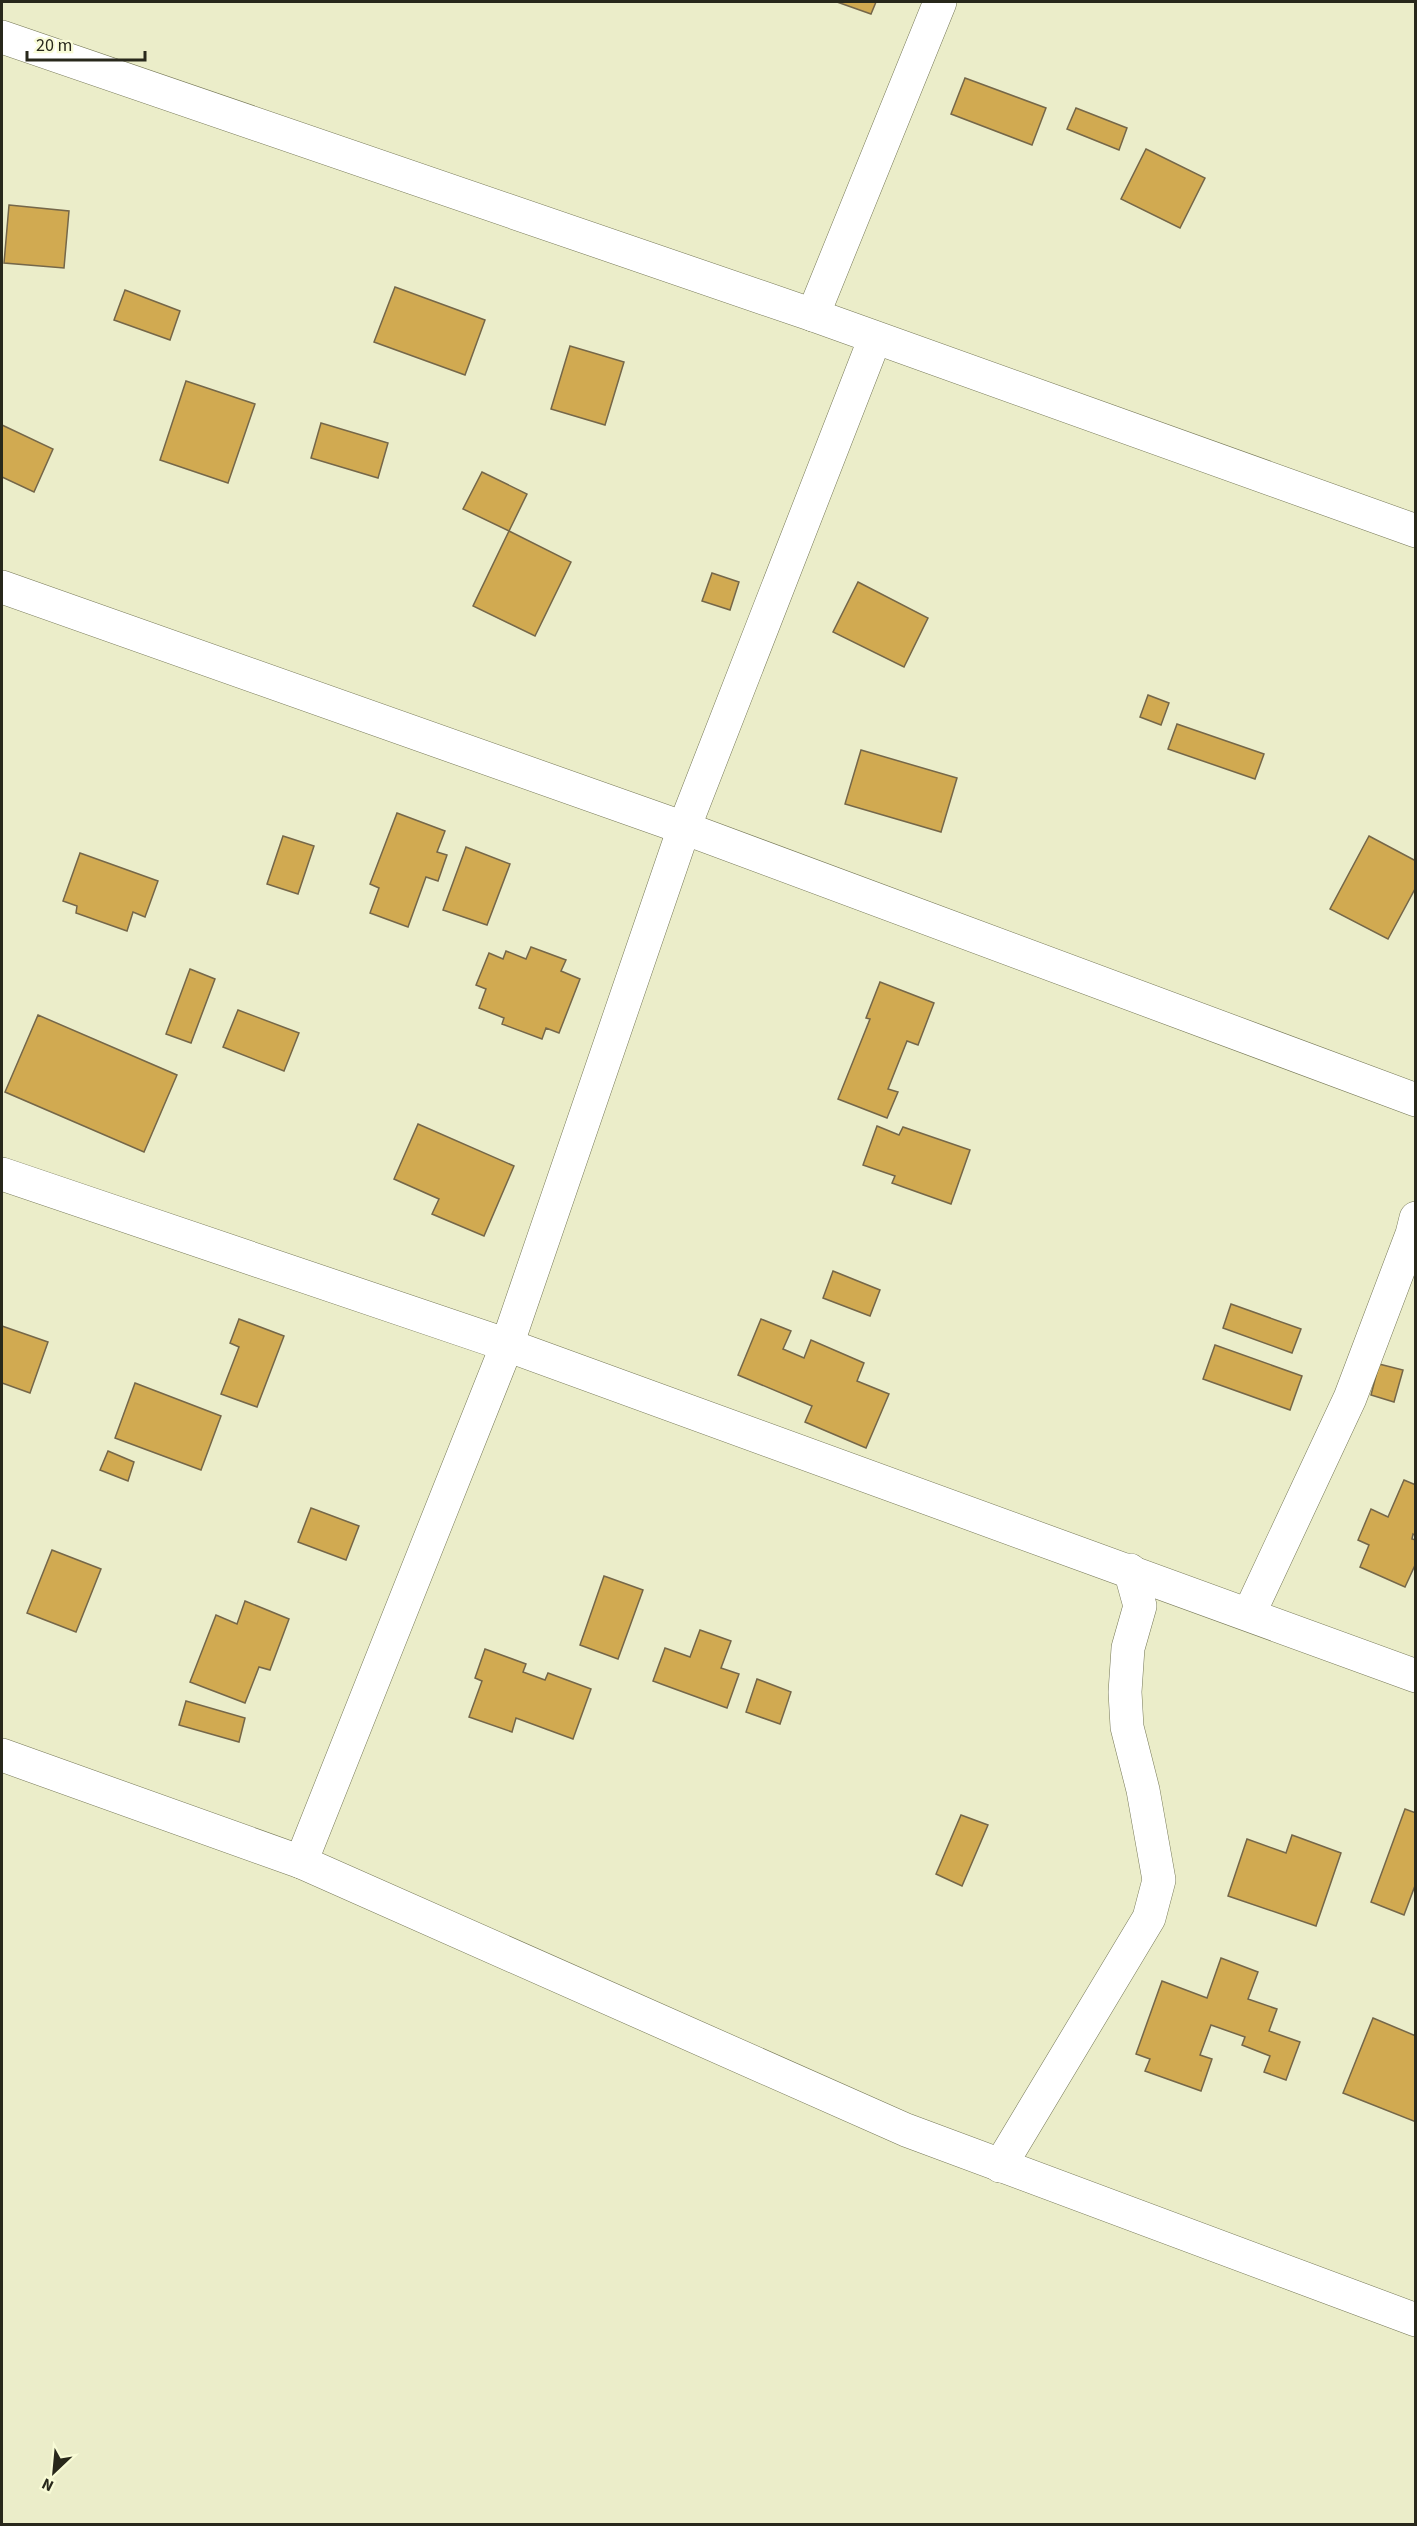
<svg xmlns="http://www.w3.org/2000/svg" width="1417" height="2526" font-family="'Source Sans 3',sans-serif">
<rect width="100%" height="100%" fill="#ebedc9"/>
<g fill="#d1aa51" stroke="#756749" stroke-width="1.5">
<path d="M837,2H876L871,14Z"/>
<path d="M965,78L1046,108L1032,145L951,114Z"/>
<path d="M1076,108L1127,128L1119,150L1067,129Z"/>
<path d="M1146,149L1205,178L1180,228L1121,199Z"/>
<path d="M9,205L69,211L64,268L4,263Z"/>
<path d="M395,287L485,320L465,375L374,342Z"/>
<path d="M125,290L180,311L170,340L114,320Z"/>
<path d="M570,346L624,362L605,425L551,409Z"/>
<path d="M186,381L255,404L228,483L160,460Z"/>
<path d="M321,423L388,443L378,478L311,458Z"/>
<path d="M2,425L53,449L34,492L2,477Z"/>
<path d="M482,472L527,494L509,531L463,509Z"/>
<path d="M509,531L571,562L535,636L473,606Z"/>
<path d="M712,573L739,582L730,610L702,601Z"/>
<path d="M858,582L928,618L904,667L833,632Z"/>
<path d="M1148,695L1169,703L1161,725L1140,717Z"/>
<path d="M1177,724L1264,754L1255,779L1168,749Z"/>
<path d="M861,750L957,778L941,832L845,804Z"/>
<path d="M397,813L445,831L437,852L447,855L438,881L426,877L408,927L370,913L379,888L370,884Z"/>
<path d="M283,836L314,846L298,894L267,884Z"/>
<path d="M1369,836L1416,861V887L1388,939L1330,909Z"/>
<path d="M466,847L510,864L487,925L443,910Z"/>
<path d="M80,853L158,881L145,917L133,912L127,931L76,913L77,906L63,901Z"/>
<path d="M531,947L566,960L561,971L580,979L559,1033L546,1028L542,1039L502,1024L504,1018L479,1008L486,989L476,985L489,953L503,959L506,951L526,959Z"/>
<path d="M190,969L215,979L191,1043L166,1034Z"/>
<path d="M880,982L934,1003L918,1045L907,1041L888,1089L898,1092L887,1118L838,1099L870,1019L866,1018Z"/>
<path d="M238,1010L299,1033L284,1071L223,1047Z"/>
<path d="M38,1015L177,1075L144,1152L5,1092Z"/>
<path d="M418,1124L514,1166L484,1236L432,1214L439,1199L394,1179Z"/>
<path d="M877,1126L899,1135L903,1127L970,1150L951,1204L892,1183L895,1176L863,1165Z"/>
<path d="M833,1271L880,1290L870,1316L823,1298Z"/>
<path d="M1231,1304L1301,1329L1292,1353L1223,1328Z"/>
<path d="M239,1319L284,1336L257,1407L221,1394L239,1347L230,1343Z"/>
<path d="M761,1319L791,1331L783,1349L804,1358L811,1340L864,1363L857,1381L889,1394L866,1448L805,1422L812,1406L738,1375Z"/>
<path d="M2,1326L48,1342L30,1393L2,1383Z"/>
<path d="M1215,1345L1302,1376L1290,1410L1203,1379Z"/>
<path d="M1379,1364L1403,1370L1394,1402L1371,1395Z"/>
<path d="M135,1383L221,1416L201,1470L115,1438Z"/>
<path d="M108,1451L134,1462L128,1481L100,1470Z"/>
<path d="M1404,1480L1416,1485V1536L1413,1534L1412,1539L1416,1540V1563L1405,1587L1360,1567L1369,1545L1358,1540L1371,1509L1388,1517Z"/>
<path d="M311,1508L359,1526L346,1560L298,1542Z"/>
<path d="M52,1550L101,1569L76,1632L27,1613Z"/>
<path d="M604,1576L643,1590L618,1659L580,1645Z"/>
<path d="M245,1601L289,1619L270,1670L259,1667L245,1703L190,1682L216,1615L237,1624Z"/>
<path d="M700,1630L731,1641L721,1668L739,1674L727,1708L653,1681L665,1648L690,1657Z"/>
<path d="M485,1649L526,1664L523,1672L545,1680L548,1673L591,1689L573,1739L516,1718L512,1732L469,1717L482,1681L475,1678Z"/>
<path d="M757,1679L791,1692L780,1724L746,1712Z"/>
<path d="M186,1701L245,1718L239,1742L179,1725Z"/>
<path d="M1405,1809L1416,1813V1883L1404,1915L1371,1902Z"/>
<path d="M961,1815L988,1825L962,1886L936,1874Z"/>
<path d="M1292,1835L1341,1853L1316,1926L1228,1896L1247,1839L1286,1853Z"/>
<path d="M1221,1958L1258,1972L1248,1999L1277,2009L1269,2031L1300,2042L1286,2080L1264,2072L1270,2056L1242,2045L1245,2037L1211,2025L1200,2055L1212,2059L1201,2091L1145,2071L1150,2059L1136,2054L1162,1981L1207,1998Z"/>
<path d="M1373,2018L1416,2036V2122L1343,2093Z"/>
</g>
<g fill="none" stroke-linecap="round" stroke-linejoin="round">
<g stroke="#767857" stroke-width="34">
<g id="minor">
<path d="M2,37L813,315L1416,531"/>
<path d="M813,315L940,2"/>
<path d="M2,587L684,828L1416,1100"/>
<path d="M2,1174L507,1345L1416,1676"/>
<path d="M1249,1614L1350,1398L1412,1234L1416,1218"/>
<path d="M301,1862L507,1345L684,828L875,338"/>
<path d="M1000,2166L1149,1918L1159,1880L1143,1790L1127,1727L1125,1692L1128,1648L1140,1606L1130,1570"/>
</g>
</g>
<g stroke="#767857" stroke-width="34">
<path id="tertiary" d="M2,1755L301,1862L906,2130L1416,2320"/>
</g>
<use href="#minor" stroke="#fff" stroke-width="33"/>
<use href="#tertiary" stroke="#fff" stroke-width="33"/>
</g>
<rect width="1417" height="2526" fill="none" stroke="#28281b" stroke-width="6"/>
<g transform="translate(54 2472) rotate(206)" stroke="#f8fbd6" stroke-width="4.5" paint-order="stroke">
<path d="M0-4.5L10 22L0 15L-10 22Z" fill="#28281b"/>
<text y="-9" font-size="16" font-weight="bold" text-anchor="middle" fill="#28281b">N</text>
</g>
<path d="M27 51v9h118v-9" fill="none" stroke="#28281b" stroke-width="3"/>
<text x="36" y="51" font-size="18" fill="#28281b" stroke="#f8fbd6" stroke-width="4.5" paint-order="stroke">20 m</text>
</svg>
